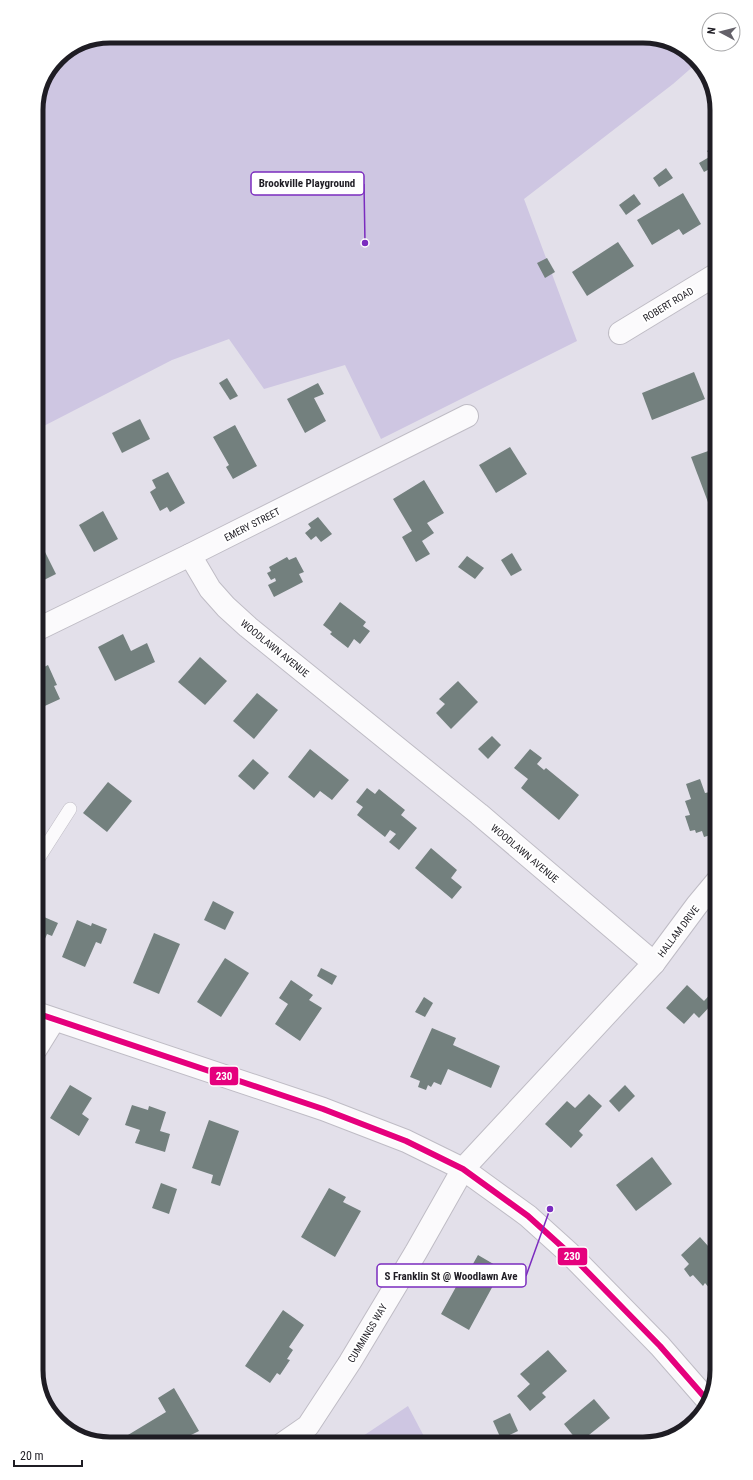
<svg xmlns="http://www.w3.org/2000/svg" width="753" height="1480" font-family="'Roboto Condensed',sans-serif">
<rect width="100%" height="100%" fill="#e3e0ea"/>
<g fill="#cec6e2">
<path d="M110,36H648L688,51L697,63L673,84L524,199L577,341L381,439L345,365L264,389L229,339L172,360L36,430V105L58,57L82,42Z"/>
<path d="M408,1406L428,1444H351Z"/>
</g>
<g fill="#73807e">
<path d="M717,145V156L713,159L717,165L704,172L699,163L711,156L707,151Z"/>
<path d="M666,168L673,178L659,187L653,178Z"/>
<path d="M717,180V193L711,184Z"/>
<path d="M683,193L701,224L683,235L679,229L652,245L637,220Z"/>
<path d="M634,194L641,204L626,215L619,205Z"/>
<path d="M618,242L634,266L587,296L572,272Z"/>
<path d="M547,258L555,272L545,278L537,263Z"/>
<path d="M694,372L705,399L652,420L642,393Z"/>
<path d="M227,378L238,396L230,400L219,383Z"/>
<path d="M318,383L324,394L314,398L326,421L305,433L287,399Z"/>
<path d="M140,419L150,439L122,453L112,433Z"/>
<path d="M235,425L257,466L233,479L226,467L229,465L213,437Z"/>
<path d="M510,447L527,474L496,493L479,465Z"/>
<path d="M717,448V517L714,518L691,457Z"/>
<path d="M168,472L185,503L170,512L167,507L160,511L150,492L156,488L152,480Z"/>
<path d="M424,480L444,513L427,523L434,533L422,541L430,554L416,562L402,537L412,531L393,499Z"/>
<path d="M103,511L118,539L94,552L79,525Z"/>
<path d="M318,517L332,534L321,542L316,536L311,540L305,533L311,528L308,524Z"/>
<path d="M36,534L56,574L36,584Z"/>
<path d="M512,553L522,570L511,576L501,560Z"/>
<path d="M467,556L484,568L475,579L458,567Z"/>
<path d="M287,557L289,560L296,557L304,572L299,574L303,582L274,597L268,585L276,581L275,578L271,580L267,573L271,571L269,567Z"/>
<path d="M340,602L366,622L363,626L370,631L360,644L354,639L348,648L330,634L332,632L323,625Z"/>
<path d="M123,634L131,651L147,643L155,662L115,681L98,647Z"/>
<path d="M200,657L227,681L205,705L178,682Z"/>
<path d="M48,665L57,685L54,686L60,699L36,710V671Z"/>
<path d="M458,681L478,702L451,729L436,713L445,704L439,699Z"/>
<path d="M257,693L278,710L254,739L233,721Z"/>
<path d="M492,736L501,745L488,759L478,749Z"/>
<path d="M310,749L349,780L332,800L320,791L314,798L288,777Z"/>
<path d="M530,749L542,758L537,764L544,770L546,768L579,795L559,820L521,788L528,779L514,768Z"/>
<path d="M253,759L269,773L254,790L238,776Z"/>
<path d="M700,779L705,793L710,792L717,813V833L704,837L702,831L696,833L695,830L690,831L685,816L690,815L685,801L691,799L686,784Z"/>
<path d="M108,782L132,801L107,832L83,813Z"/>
<path d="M367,788L375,794L379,789L405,810L401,815L417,828L399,850L389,842L396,834L390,830L385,837L357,815L363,807L356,802Z"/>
<path d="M431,848L457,870L451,878L462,887L452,899L415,868Z"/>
<path d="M213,901L234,912L225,930L204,920Z"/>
<path d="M37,914L58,923L52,936L47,934L36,960V917Z"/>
<path d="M77,920L91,926L92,923L107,929L101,944L96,942L85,967L62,957Z"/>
<path d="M154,933L180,944L159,994L133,983Z"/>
<path d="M225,958L249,973L221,1017L197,1002Z"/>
<path d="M321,968L337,976L332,985L317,976Z"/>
<path d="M291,980L313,995L309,1000L322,1008L300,1041L275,1024L288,1004L279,998Z"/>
<path d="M687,985L704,1001L717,987V1003L715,1001L699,1018L694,1013L684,1024L666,1008Z"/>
<path d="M424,997L433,1003L425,1017L415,1012Z"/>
<path d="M432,1028L456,1038L453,1045L500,1066L491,1088L448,1069L441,1085L434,1082L431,1087L428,1085L426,1090L418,1087L420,1081L410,1077Z"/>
<path d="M70,1085L92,1098L82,1114L89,1119L79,1136L50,1118Z"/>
<path d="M625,1085L635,1096L619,1112L609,1101Z"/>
<path d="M589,1094L602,1106L579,1131L583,1135L571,1148L545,1124L567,1101L575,1108Z"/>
<path d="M132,1105L148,1110L149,1106L166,1112L160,1131L170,1134L165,1152L135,1143L140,1130L125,1125Z"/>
<path d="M209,1120L239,1131L220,1186L211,1183L213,1175L192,1168Z"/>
<path d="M652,1157L672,1184L636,1211L616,1185Z"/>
<path d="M161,1183L177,1189L169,1214L152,1208Z"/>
<path d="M329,1188L346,1197L343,1202L361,1211L335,1257L301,1237Z"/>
<path d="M700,1237L717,1256V1285L711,1290L705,1283L703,1286L693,1275L690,1277L684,1269L689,1264L681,1255Z"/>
<path d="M478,1255L502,1269L469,1330L441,1314L462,1276L465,1278Z"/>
<path d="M283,1310L304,1325L289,1347L293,1350L287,1359L290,1360L280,1375L277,1373L270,1383L245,1366Z"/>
<path d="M548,1350L567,1371L542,1393L546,1397L530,1411L517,1396L530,1384L520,1374Z"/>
<path d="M174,1388L199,1431L187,1437L188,1439L180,1444H127L123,1438L166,1412L158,1398Z"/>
<path d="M594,1399L610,1418L579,1443L564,1424Z"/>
<path d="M510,1413L518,1431L501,1439L493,1421Z"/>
</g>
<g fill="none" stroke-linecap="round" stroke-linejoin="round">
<g stroke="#bfbcc5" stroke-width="14">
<path id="lane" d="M36,862L70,809"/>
</g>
<g stroke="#bfbcc5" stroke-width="24">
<g id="street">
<path d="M620,333L717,274"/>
<path d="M190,555L210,589L226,607L248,627L479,814L654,963L463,1169L416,1252L350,1362L308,1426L282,1444"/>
<path d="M36,630L190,555L467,416"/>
<path d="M654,963L697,905L717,881"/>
<path d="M36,1049L54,1020"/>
</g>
</g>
<g stroke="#bfbcc5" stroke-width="24">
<path id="secondary" d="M36,1013L323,1109L406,1141L463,1169L528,1216L569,1253L660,1346L708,1401"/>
</g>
<use href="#lane" stroke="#fbfafc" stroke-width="13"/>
<use href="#street" stroke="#fbfafc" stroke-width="22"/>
<use href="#secondary" stroke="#fbfafc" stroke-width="22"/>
<g stroke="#fff" stroke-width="9">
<path id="bus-1" d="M36,1013L323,1109L406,1141L463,1169L528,1216L569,1253L660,1346L708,1401"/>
</g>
<use href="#bus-1" stroke="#e5007d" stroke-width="6"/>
</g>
<g text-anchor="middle" stroke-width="4" stroke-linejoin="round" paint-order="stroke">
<g font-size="10" fill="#1f1d24" stroke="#fff">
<text transform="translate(668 304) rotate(-31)" y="4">ROBERT ROAD</text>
<text transform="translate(252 524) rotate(-27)" y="4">EMERY STREET</text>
<text transform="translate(275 648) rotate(39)" y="4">WOODLAWN AVENUE</text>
<text transform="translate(525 853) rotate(40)" y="4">WOODLAWN AVENUE</text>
<text transform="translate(678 931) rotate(-53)" y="4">HALLAM DRIVE</text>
<text transform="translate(367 1333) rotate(-59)" y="4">CUMMINGS WAY</text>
</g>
</g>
<path d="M0 0H753V1480H0ZM110 43H643A67 67 0 0 1 710 110V1370A67 67 0 0 1 643 1437H110A67 67 0 0 1 43 1370V110A67 67 0 0 1 110 43Z" fill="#fff" fill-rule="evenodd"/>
<path fill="none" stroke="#1f1d24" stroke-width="5" d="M110 43H643A67 67 0 0 1 710 110V1370A67 67 0 0 1 643 1437H110A67 67 0 0 1 43 1370V110A67 67 0 0 1 110 43Z"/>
<path fill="none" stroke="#7b2cbf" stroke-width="1.5" d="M365 243L364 184M550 1209L526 1276"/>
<g fill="#7b2cbf" stroke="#fff" stroke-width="1.5">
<circle cx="365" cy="243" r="4"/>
<circle cx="550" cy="1209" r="4"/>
</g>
<g fill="#fff" stroke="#7b2cbf" stroke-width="1.5">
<rect x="251" y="172" width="113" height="23" rx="4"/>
<rect x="377" y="1264" width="149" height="23" rx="4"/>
</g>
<g font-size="11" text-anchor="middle" font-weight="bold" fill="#1f1d24">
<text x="307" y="187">Brookville Playground</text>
<text x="451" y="1280">S Franklin St @ Woodlawn Ave</text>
</g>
<g stroke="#fff" stroke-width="1.5">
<rect x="209" y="1066" width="30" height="20" rx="4" fill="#e5007d"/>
<rect x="557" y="1247" width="31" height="19" rx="4" fill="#e5007d"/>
</g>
<g font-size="11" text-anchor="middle" font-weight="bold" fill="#fff">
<text x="224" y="1080">230</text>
<text x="572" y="1260">230</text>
</g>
<g transform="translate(721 32) rotate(277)"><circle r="19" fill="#ffffff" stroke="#a5a5a7"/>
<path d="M0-3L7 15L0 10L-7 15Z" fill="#646169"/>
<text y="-6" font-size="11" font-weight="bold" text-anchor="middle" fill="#1f1d24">N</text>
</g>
<path d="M14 1460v6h68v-6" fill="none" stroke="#1f1d24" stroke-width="2"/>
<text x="20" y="1460" font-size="12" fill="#1f1d24" stroke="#ffffff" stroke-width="3" paint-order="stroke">20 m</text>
</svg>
